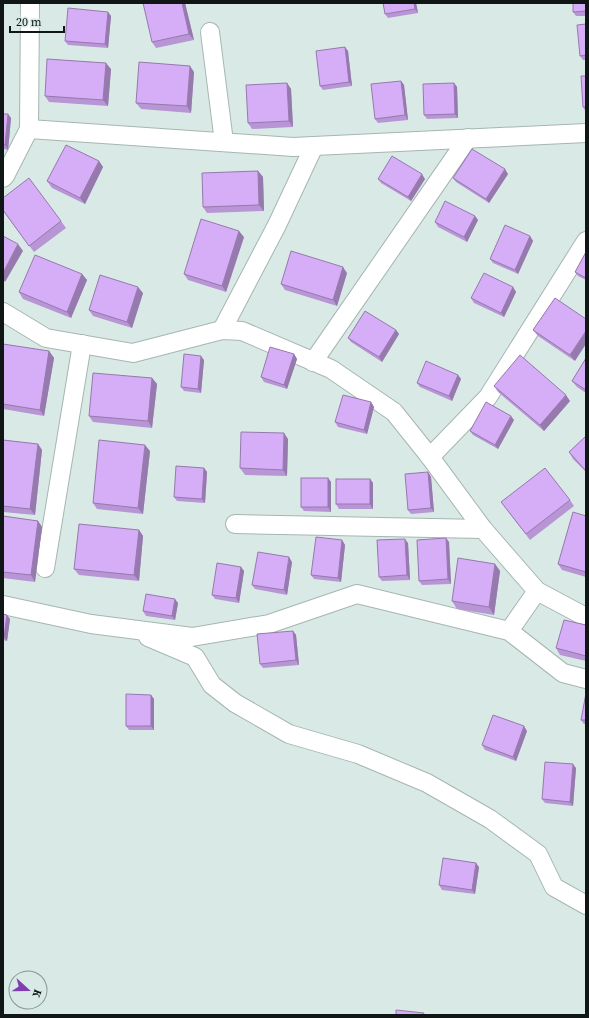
<svg xmlns="http://www.w3.org/2000/svg" width="589" height="1018" font-family="'Source Serif 4',serif">
<rect width="100%" height="100%" fill="#d9eae6"/>
<g fill="none" stroke-linecap="round" stroke-linejoin="round">
<g stroke="#a5b6b2" stroke-width="20">
<g id="minor">
<path d="M210,32L224,142"/>
<path d="M29,129L293,147L586,133"/>
<path d="M3,178L5,176L29,129L30,3"/>
<path d="M3,312L46,338L133,353L222,330L242,331L331,369L394,412L430,457L483,529L537,591L582,615H586"/>
<path d="M222,330L277,225L314,146"/>
<path d="M313,362L468,138"/>
<path d="M430,457L488,397L586,241"/>
<path d="M235,524L483,529"/>
<path d="M45,568L82,344"/>
<path d="M3,605L91,624L192,637L269,624L357,594L509,631L563,673L586,679"/>
<path d="M509,631L537,591"/>
<path d="M148,637L195,657L212,685L235,703L289,734L358,754L427,783L490,819L538,854L554,887L586,905"/>
</g>
</g>
<use href="#minor" stroke="#fff" stroke-width="18"/>
</g>
<g fill="#b895d4">
<path d="M185,3L194,40L156,48L152,42Z"/>
<path d="M383,3H416L418,13L388,18L385,14Z"/>
<path d="M586,3V16H576L573,12Z"/>
<path d="M108,12L111,16L108,48L68,45L65,41Z"/>
<path d="M586,24V60H583L580,56Z"/>
<path d="M345,47L348,51L352,86L323,90L320,86Z"/>
<path d="M111,69L108,106L49,102L45,96Z"/>
<path d="M194,72L191,113L141,109L136,103Z"/>
<path d="M586,76V112L583,107Z"/>
<path d="M401,81L404,85L408,120L378,123L375,119Z"/>
<path d="M287,83L291,89L293,127L252,129L248,123Z"/>
<path d="M454,83L457,87L458,118L427,119L424,115Z"/>
<path d="M3,114H8L11,118L8,150L3,149Z"/>
<path d="M99,161L103,167L85,204L52,188L47,181Z"/>
<path d="M258,171L263,177L264,211L207,213L203,207Z"/>
<path d="M508,174L489,203L456,182L453,178Z"/>
<path d="M378,179H425L411,201L381,183Z"/>
<path d="M3,211L61,221L66,228L34,252Z"/>
<path d="M475,216L478,220L467,242L438,227L435,222Z"/>
<path d="M530,236L533,241L518,274L493,263L490,259Z"/>
<path d="M244,237L226,292L188,280L184,274Z"/>
<path d="M586,252V280L578,276L575,272Z"/>
<path d="M347,273L337,306L285,290L281,284Z"/>
<path d="M82,274L87,280L71,318L23,299L19,292Z"/>
<path d="M513,287L516,292L504,317L474,303L471,298Z"/>
<path d="M143,293L132,328L93,316L89,310Z"/>
<path d="M555,298L575,361L538,336L533,330Z"/>
<path d="M396,330L399,334L382,362L351,342L348,338Z"/>
<path d="M3,344L49,351L54,358L44,416L3,409Z"/>
<path d="M294,354L297,359L287,389L264,382L261,377Z"/>
<path d="M586,358V393L577,387L572,381Z"/>
<path d="M204,360L201,393L184,391L181,387Z"/>
<path d="M458,375L461,379L452,401L420,387L417,383Z"/>
<path d="M152,378L157,384L152,428L93,422L89,416Z"/>
<path d="M494,386L570,401L544,431L498,392Z"/>
<path d="M371,402L374,407L367,434L338,427L335,422Z"/>
<path d="M514,420L498,449L473,435L470,431Z"/>
<path d="M586,436V472L573,459L569,452Z"/>
<path d="M288,439L287,476L245,475L240,468Z"/>
<path d="M3,440L38,444L42,450L35,515L3,512Z"/>
<path d="M150,451L143,514L97,509L93,503Z"/>
<path d="M204,468L207,472L205,503L177,501L174,497Z"/>
<path d="M428,472L431,477L434,512L411,514L408,510Z"/>
<path d="M328,478L331,482V512L304,511L301,507Z"/>
<path d="M370,479L373,483V509H339L336,504Z"/>
<path d="M570,500L574,506L530,540L501,502Z"/>
<path d="M3,516L38,521L42,527L35,582L3,578Z"/>
<path d="M586,516V577L562,570L558,564Z"/>
<path d="M139,530L143,536L139,581L79,575L74,569Z"/>
<path d="M446,538L449,542L451,584L422,585L419,581Z"/>
<path d="M342,540L345,545L341,582L314,579L311,575Z"/>
<path d="M408,543L410,580L382,581L379,577Z"/>
<path d="M292,562L287,595L255,589L252,585Z"/>
<path d="M495,564L500,571L494,615L457,609L452,601Z"/>
<path d="M241,567L244,571L239,603L215,599L212,595Z"/>
<path d="M178,603L175,620L146,616L143,611Z"/>
<path d="M3,614L10,619L7,641L3,640Z"/>
<path d="M586,625V661L560,655L556,648Z"/>
<path d="M293,631L296,635L299,665L263,668L260,664Z"/>
<path d="M586,693V724H584L581,720Z"/>
<path d="M151,695L154,699V730H129L126,726Z"/>
<path d="M527,731L516,761L485,750L482,745Z"/>
<path d="M576,768L573,806L545,803L542,799Z"/>
<path d="M479,867L475,894L442,890L439,885Z"/>
</g>
<g fill="#9679ad">
<path d="M182,3H185L194,40L189,34Z"/>
<path d="M414,3H416L418,13L415,9Z"/>
<path d="M108,12L111,16L108,48L105,44Z"/>
<path d="M345,47L348,51L352,86L349,82Z"/>
<path d="M106,63L111,69L108,106L103,100Z"/>
<path d="M190,66L194,72L191,113L187,106Z"/>
<path d="M401,81L404,85L408,120L405,115Z"/>
<path d="M287,83L291,89L293,127L289,121Z"/>
<path d="M454,83L457,87L458,118L455,114Z"/>
<path d="M8,114L11,118L8,150L5,145Z"/>
<path d="M99,161L103,167L85,204L80,198Z"/>
<path d="M505,169L508,174L489,203L486,199Z"/>
<path d="M258,171L263,177L264,211L259,205Z"/>
<path d="M422,174L425,179L411,201L408,197Z"/>
<path d="M475,216L478,220L467,242L464,237Z"/>
<path d="M239,231L244,237L226,292L222,286Z"/>
<path d="M530,236L533,241L518,274L515,270Z"/>
<path d="M18,244L23,251L5,282L3,279V273Z"/>
<path d="M343,267L347,273L337,306L333,300Z"/>
<path d="M82,274L87,280L71,318L67,312Z"/>
<path d="M138,287L143,293L132,328L127,322Z"/>
<path d="M513,287L516,292L504,317L501,313Z"/>
<path d="M396,330L399,334L382,362L379,357Z"/>
<path d="M586,331V344L575,361L570,355Z"/>
<path d="M49,351L54,358L44,416L40,410Z"/>
<path d="M294,354L297,359L287,389L284,385Z"/>
<path d="M201,356L204,360L201,393L198,389Z"/>
<path d="M458,375L461,379L452,401L449,396Z"/>
<path d="M152,378L157,384L152,428L148,421Z"/>
<path d="M566,395L570,401L544,431L540,425Z"/>
<path d="M371,402L374,407L367,434L364,430Z"/>
<path d="M511,416L514,420L498,449L495,445Z"/>
<path d="M284,433L288,439L287,476L283,470Z"/>
<path d="M38,444L42,450L35,515L30,509Z"/>
<path d="M145,445L150,451L143,514L138,508Z"/>
<path d="M204,468L207,472L205,503L202,499Z"/>
<path d="M428,472L431,477L434,512L431,508Z"/>
<path d="M328,478L331,482V512L328,507Z"/>
<path d="M370,479L373,483V509L370,504Z"/>
<path d="M38,521L42,527L35,582L31,575Z"/>
<path d="M139,530L143,536L139,581L134,575Z"/>
<path d="M446,538L449,542L451,584L448,579Z"/>
<path d="M405,539L408,543L410,580L407,575Z"/>
<path d="M342,540L345,545L341,582L338,578Z"/>
<path d="M289,557L292,562L287,595L284,590Z"/>
<path d="M495,564L500,571L494,615L489,607Z"/>
<path d="M241,567L244,571L239,603L236,598Z"/>
<path d="M175,599L178,603L175,620L172,616Z"/>
<path d="M7,615L10,619L7,641L4,637Z"/>
<path d="M293,631L296,635L299,665L296,660Z"/>
<path d="M151,695L154,699V730L151,726Z"/>
<path d="M524,726L527,731L516,761L513,757Z"/>
<path d="M573,764L576,768L573,806L570,802Z"/>
<path d="M476,863L479,867L475,894L472,890Z"/>
</g>
<g fill="#d6adf7" stroke="#9679ad">
<path d="M143,3H182L189,34L152,42Z"/>
<path d="M383,3H414L415,9L385,14Z"/>
<path d="M573,3H586V11L573,12Z"/>
<path d="M68,8L108,12L105,44L65,41Z"/>
<path d="M586,24V55L580,56L577,25Z"/>
<path d="M345,47L349,82L320,86L316,51Z"/>
<path d="M47,59L106,63L103,100L45,96Z"/>
<path d="M139,62L190,66L187,106L136,103Z"/>
<path d="M581,76H586V107H583Z"/>
<path d="M401,81L405,115L375,119L371,84Z"/>
<path d="M287,83L289,121L248,123L246,85Z"/>
<path d="M454,83L455,114L424,115L423,84Z"/>
<path d="M3,114H8L5,145H3Z"/>
<path d="M66,145L99,161L80,198L47,181Z"/>
<path d="M472,149L505,169L486,199L453,178Z"/>
<path d="M392,156L422,174L408,197L378,179Z"/>
<path d="M258,171L259,205L203,207L202,173Z"/>
<path d="M29,178L61,221L29,246L3,210V198Z"/>
<path d="M445,201L475,216L464,237L435,222Z"/>
<path d="M201,219L239,231L222,286L184,274Z"/>
<path d="M505,225L530,236L515,270L490,259Z"/>
<path d="M3,236L18,244L3,273Z"/>
<path d="M291,251L343,267L333,300L281,284Z"/>
<path d="M586,252V278L575,272Z"/>
<path d="M35,255L82,274L67,312L19,292Z"/>
<path d="M484,273L513,287L501,313L471,298Z"/>
<path d="M100,275L138,287L127,322L89,310Z"/>
<path d="M555,298L586,319V331L570,355L533,330Z"/>
<path d="M365,311L396,330L379,357L348,338Z"/>
<path d="M3,344L49,351L40,410L3,404Z"/>
<path d="M270,347L294,354L284,385L261,377Z"/>
<path d="M184,354L201,356L198,389L181,387Z"/>
<path d="M520,355L566,395L540,425L494,386Z"/>
<path d="M586,358V390L572,381Z"/>
<path d="M426,361L458,375L449,396L417,383Z"/>
<path d="M93,373L152,378L148,421L89,416Z"/>
<path d="M343,395L371,402L364,430L335,422Z"/>
<path d="M486,402L511,416L495,445L470,431Z"/>
<path d="M241,432L284,433L283,470L240,468Z"/>
<path d="M586,436V471L569,452Z"/>
<path d="M3,440L38,444L30,509L3,506Z"/>
<path d="M99,440L145,445L138,508L93,503Z"/>
<path d="M176,466L204,468L202,499L174,497Z"/>
<path d="M545,468L570,500L526,534L501,502Z"/>
<path d="M428,472L431,508L408,510L405,474Z"/>
<rect x="301" y="478" width="27" height="29"/>
<rect x="336" y="479" width="34" height="25"/>
<path d="M573,512L586,516V572L558,564Z"/>
<path d="M3,516L38,521L31,575L3,572Z"/>
<path d="M79,524L139,530L134,575L74,569Z"/>
<path d="M316,537L342,540L338,578L311,575Z"/>
<path d="M446,538L448,579L419,581L417,540Z"/>
<path d="M405,539L407,575L379,577L377,540Z"/>
<path d="M258,552L289,557L284,590L252,585Z"/>
<path d="M458,558L495,564L489,607L452,601Z"/>
<path d="M217,563L241,567L236,598L212,595Z"/>
<path d="M146,594L175,599L172,616L143,611Z"/>
<path d="M3,614L7,615L4,637H3Z"/>
<path d="M564,620L586,625V656L556,648Z"/>
<path d="M293,631L296,660L260,664L257,634Z"/>
<path d="M586,693V720H581Z"/>
<path d="M126,694L151,695V726H126Z"/>
<path d="M493,715L524,726L513,757L482,745Z"/>
<path d="M545,762L573,764L570,802L542,799Z"/>
<path d="M443,858L476,863L472,890L439,885Z"/>
<path d="M396,1010L424,1013L423,1015H396Z"/>
</g>
<rect width="589" height="1018" fill="none" stroke="#101615" stroke-width="8"/>
<g transform="translate(28 990) rotate(111)"><circle r="19" fill="#d9eae6" stroke="#899592"/>
<path d="M0-3L7 15L0 10L-7 15Z" fill="#813cb0"/>
<text y="-6" font-size="11" font-weight="bold" text-anchor="middle" fill="#101615">K</text>
</g>
<path d="M10 26v6h54v-6" fill="none" stroke="#101615" stroke-width="2"/>
<text x="16" y="26" font-size="12" fill="#101615" stroke="#d9eae6" stroke-width="3" paint-order="stroke">20 m</text>
</svg>
